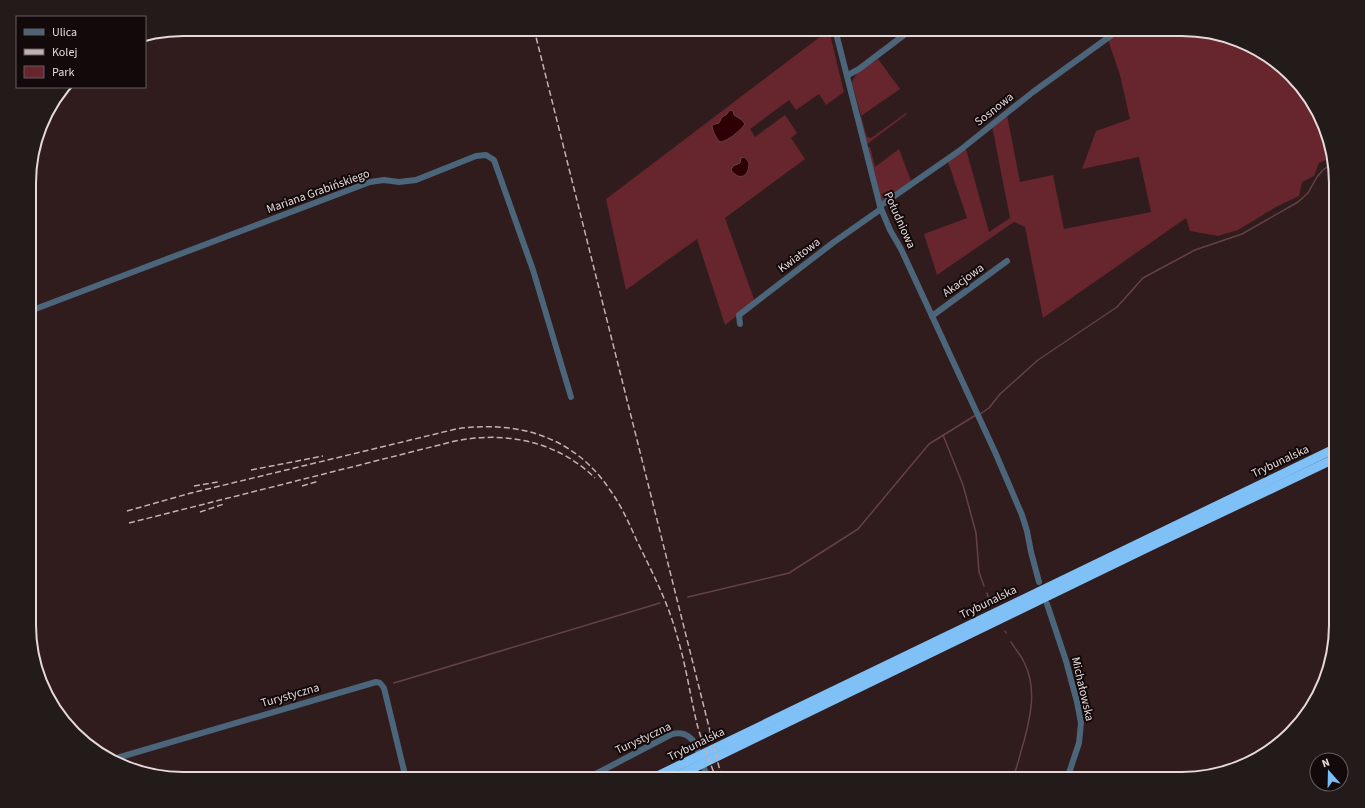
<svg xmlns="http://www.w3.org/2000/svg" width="1365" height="808" font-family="'Source Sans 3',sans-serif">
<rect width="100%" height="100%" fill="#301c1d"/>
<g fill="#67252d">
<path d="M1123,29H1182L1222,34L1259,50L1291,74L1315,106L1331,158L1319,163L1314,176L1302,182L1299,196L1276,207L1238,230L1218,236L1190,231L1186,218L1043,318L1025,227L1014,222L937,275L924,234L967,218L947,159L966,149L989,232L1010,218L992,126L1007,115L1020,182L1053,175L1064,229L1151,212L1139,157L1082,169L1096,131L1130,119L1120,75L1108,40Z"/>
<path d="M829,30L844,92L826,105L819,94L796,110L789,100L750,129L755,137L785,115L797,133L791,138L805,159L725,218L755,302L725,325L697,239L626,290L606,199Z"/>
<path d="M878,59L900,89L861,116L867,137L871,138L906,113L907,114L866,145L860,117L861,116L852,83L856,74Z"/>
<path d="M870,147L875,167L899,149L911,181L886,200H882L879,197L867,148Z"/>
</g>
<g fill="#2e0006" stroke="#654145">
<path d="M730,110L733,111L734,115L742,120L745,124C740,131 728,141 720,142C716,138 712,130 712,125L719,123L722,117L726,115Z"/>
<path d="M745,157L749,163C749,176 740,182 731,170L733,166L740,163L741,158Z"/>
</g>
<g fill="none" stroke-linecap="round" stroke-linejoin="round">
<g stroke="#654145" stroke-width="1.5">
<path d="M980,414L989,408L1000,394L1038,360L1117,307L1143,278L1195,250L1242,234L1298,202L1308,193L1317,177L1322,171L1327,167L1333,164"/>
<path d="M943,435L963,485L976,533L979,572L984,586"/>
<path d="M987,593L988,597"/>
<path d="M688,597L789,573L858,529L929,444L976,415"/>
<path d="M1005,631L1006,633"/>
<path d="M1011,642C1015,649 1021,655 1024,662C1037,688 1031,715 1024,741C1020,753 1018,767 1012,779"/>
<path d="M394,683L660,603"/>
</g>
<g stroke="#4b657a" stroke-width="6">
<path d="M835,29L880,206L890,230L901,249L995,452L1022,515L1027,531L1031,552L1039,582"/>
<path d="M848,75L859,69L912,29"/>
<path d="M880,206L959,151L1033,92L1120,29"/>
<path d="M30,311L370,182L384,180L399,182L416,180L476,156L486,155L494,160L533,270L571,397"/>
<path d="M932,316L1007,261"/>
<path d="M740,324L739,315L834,242L881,209"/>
<path d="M1047,604L1066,661L1077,702L1081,723L1079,743L1067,779"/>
<path d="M110,760L376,682L380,683L384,688L406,779"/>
<path d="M586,779L672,734C682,732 688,734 695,743L708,779"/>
</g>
<g stroke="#7fc1f7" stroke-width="9">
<path d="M651,779L1336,448"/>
<path d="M671,779L1151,546L1336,458"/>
</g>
<g stroke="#c1b2b2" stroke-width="1.5" stroke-dasharray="6 3" stroke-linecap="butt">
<path d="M534,29L722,779"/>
<path d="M251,470L323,456"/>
<path d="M194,486L218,482"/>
<path d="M302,486L319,481"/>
<path d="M127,511L191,493L456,429C517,420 574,436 610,490C621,505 629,523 637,541C652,572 668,602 677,636C686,665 690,695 697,724C702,743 710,761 716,779"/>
<path d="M200,512L224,504"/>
<path d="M129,523L455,441C506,431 557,441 595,478"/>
</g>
</g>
<g text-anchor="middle" stroke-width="4" stroke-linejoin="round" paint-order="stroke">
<g font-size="12" fill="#e6d8d8" stroke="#12090a">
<text transform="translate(994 109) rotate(-38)" y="4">Sosnowa</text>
<text transform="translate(318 191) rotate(-20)" y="4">Mariana Grabińskiego</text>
<text transform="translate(900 220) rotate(66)" y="4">Południowa</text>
<text transform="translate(799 255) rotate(-37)" y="4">Kwiatowa</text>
<text transform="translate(963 280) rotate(-36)" y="4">Akacjowa</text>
<text transform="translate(1280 461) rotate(-25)" y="4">Trybunalska</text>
<text transform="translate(988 602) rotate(-26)" y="4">Trybunalska</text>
<text transform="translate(1083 689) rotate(77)" y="4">Michałowska</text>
<text transform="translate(290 695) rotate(-16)" y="4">Turystyczna</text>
<text transform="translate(643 738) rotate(-25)" y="4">Turystyczna</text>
<text transform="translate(696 744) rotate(-26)" y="4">Trybunalska</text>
</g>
</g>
<path d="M0 0H1365V808H0ZM183 36H1182A147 147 0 0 1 1329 183V625A147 147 0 0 1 1182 772H183A147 147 0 0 1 36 625V183A147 147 0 0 1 183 36Z" fill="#231a1a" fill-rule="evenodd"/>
<path fill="none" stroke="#e6d8d8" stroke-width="2" d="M183 36H1182A147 147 0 0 1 1329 183V625A147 147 0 0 1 1182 772H183A147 147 0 0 1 36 625V183A147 147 0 0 1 183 36Z"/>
<rect x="16" y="16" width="130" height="72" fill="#12090a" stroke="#675c5c"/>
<rect x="24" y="29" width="20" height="6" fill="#4b657a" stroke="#675c5c"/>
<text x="52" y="36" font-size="12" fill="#e6d8d8">Ulica</text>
<rect x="24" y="49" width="20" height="6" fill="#c1b2b2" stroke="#675c5c"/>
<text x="52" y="56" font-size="12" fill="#e6d8d8">Kolej</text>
<rect x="24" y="66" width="20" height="12" fill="#67252d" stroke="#675c5c"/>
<text x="52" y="76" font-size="12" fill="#e6d8d8">Park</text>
<g transform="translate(1329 772) rotate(340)"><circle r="19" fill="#12090a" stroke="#675c5c"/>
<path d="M0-3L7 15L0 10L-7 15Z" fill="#78bff7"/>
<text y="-6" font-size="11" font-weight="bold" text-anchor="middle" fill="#e6d8d8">N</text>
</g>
</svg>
